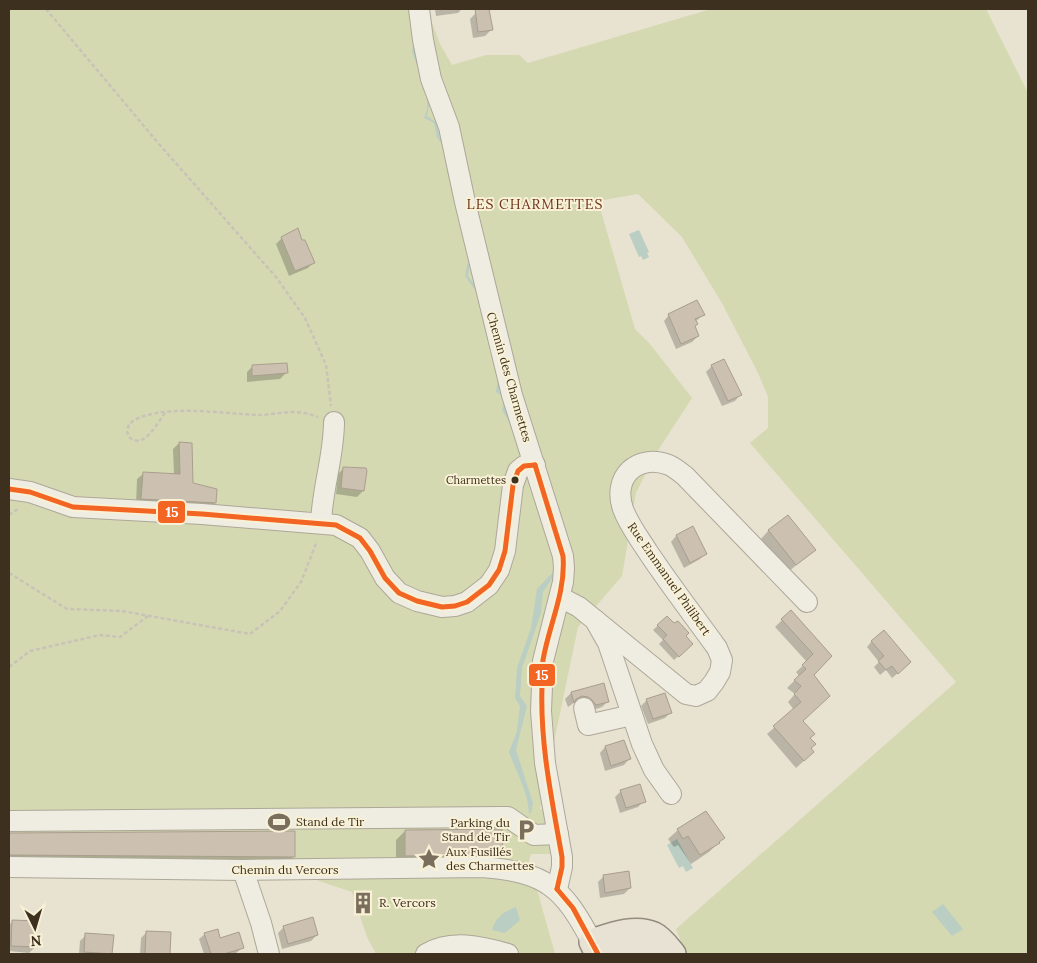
<svg xmlns="http://www.w3.org/2000/svg" width="1037" height="963" font-family="Lora,serif">
<rect width="100%" height="100%" fill="#e8e2d0"/>
<path fill="#d5d9b1" d="M9,9H427L440,44L452,65L486,55H519L528,63L711,9H986L1028,93V954H686L676,929L956,682L750,443L768,428V397L758,373L723,305L682,237L638,194L598,201L635,329L650,344L692,398L655,455L636,493L622,576L578,627L540,809L546,810L553,854H531L529,861L555,954H376L367,937L352,892L286,870L9,869Z"/>
<g fill="#bacec3">
<path d="M415,31C421,56 434,91 427,116L436,122L440,138L447,145L471,257L468,276L480,292L501,383L499,391L503,395L514,430L502,410C504,400 505,398 496,392L498,379L477,293L465,276L469,257L447,171L449,167L444,146L437,138L434,123L424,118L427,109V96L423,90L422,79L412,52Z"/>
<path d="M639,230L649,252L647,253L649,257L643,260L641,256L639,257L629,234Z"/>
<path d="M553,545L558,570L543,592L541,613L522,668L520,696L527,706L516,750L533,803L531,813H529C528,791 516,772 509,752L517,731L520,706L515,698L517,668L531,628L537,589L554,571Z"/>
<path d="M677,839L693,868L686,872L683,866L679,868L667,845Z"/>
<path d="M943,904L963,929L952,936L932,912Z"/>
<path d="M516,907L520,920L505,933L492,930C495,918 504,911 516,907Z"/>
</g>
<g fill="#0003">
<path d="M435,9H462L458,13L436,16Z"/>
<path d="M476,13L491,30L485,36L473,38L470,19Z"/>
<path d="M282,238L301,242L314,262L308,268L289,276L276,244Z"/>
<path d="M669,315H703L695,322L694,327L698,336L692,342L676,349L664,321Z"/>
<path d="M253,366L286,373L280,379L247,382V372Z"/>
<path d="M712,366L740,395L735,401L722,406L706,372Z"/>
<path d="M179,443L192,484L215,503L209,509L136,504L137,479L143,474L174,475L173,449Z"/>
<path d="M344,468L363,491L357,497L336,494L338,474Z"/>
<path d="M692,527L706,553L700,559L684,568L671,542L676,536Z"/>
<path d="M769,530L814,550L787,573L760,540Z"/>
<path d="M667,617L692,644L674,660L659,644L663,640L653,630Z"/>
<path d="M782,620L830,656L812,675L802,721L809,738L810,748L806,759L796,768L767,734L794,710L788,702L795,694L787,688L799,676L796,672L807,662L775,627Z"/>
<path d="M872,641L904,668L892,678L886,670L880,675L874,667L879,662L867,647Z"/>
<path d="M571,693L608,701L602,707L590,711L582,702H575L568,707L565,699Z"/>
<path d="M647,700L671,712L665,718L648,724L641,706Z"/>
<path d="M605,747L629,759L624,765L605,771L600,753Z"/>
<path d="M621,791L644,801L638,807L620,813L615,797Z"/>
<path d="M705,812L718,843L709,852L691,864L678,845L674,847L668,839L678,830Z"/>
<path d="M405,831L501,856L492,865H396V840Z"/>
<path d="M294,832V856L282,869L9,867V834Z"/>
<path d="M604,876L630,888L624,894L600,898L598,882Z"/>
<path d="M13,921L35,947L29,953L9,951V925Z"/>
<path d="M284,927L317,935L311,941L282,949L278,933Z"/>
<path d="M147,932L170,933L169,954H140L141,938Z"/>
<path d="M205,934L220,939L242,948L235,954H204L199,939Z"/>
<path d="M86,935L111,954H79L80,941Z"/>
</g>
<g fill="#ccc0b0" stroke="#a99e8e">
<path d="M475,9H489L493,30L478,32Z"/>
<path d="M298,228L302,240H305L315,263L295,271L281,237Z"/>
<path d="M697,300L705,315L695,319L698,324L695,326L699,336L681,344L668,314Z"/>
<path d="M724,359L742,395L728,401L711,365Z"/>
<path d="M287,363L288,373L252,376V365Z"/>
<path d="M179,442L192,443L193,483L217,489L216,503L141,499L143,472L180,474Z"/>
<path d="M343,467L366,468L367,471L364,491L341,488Z"/>
<path d="M788,515L816,550L796,565L768,530Z"/>
<path d="M693,526L707,554L690,563L676,535Z"/>
<path d="M791,610L832,656L814,675L830,696L803,721L815,734L810,738L816,744L811,748L814,752L804,761L773,726L801,702L794,694L801,686L794,680L806,669L802,665L813,654L781,619Z"/>
<path d="M667,616L674,623L678,621L689,633L686,636L693,644L679,657L663,639L667,635L657,625Z"/>
<path d="M884,630L911,662L898,674L892,666L886,670L878,661L884,656L871,641Z"/>
<path d="M604,683L609,702L596,705L592,700L588,697L582,696L576,699L574,703L571,692Z"/>
<path d="M665,693L672,713L653,719L646,699Z"/>
<path d="M624,740L631,759L611,766L605,746Z"/>
<path d="M640,784L646,802L626,808L620,790Z"/>
<path d="M706,811L725,838L719,842L720,843L700,855L688,836L683,839L677,829Z"/>
<path d="M502,829L503,857L482,855L405,856V830Z"/>
<path d="M295,831V857L9,855V833Z"/>
<path d="M629,871L631,888L605,893L603,875Z"/>
<path d="M313,917L318,935L288,944L283,926Z"/>
<path d="M12,920L37,921L36,947L11,946Z"/>
<path d="M218,929L220,938L239,932L244,948L224,954H211L204,933Z"/>
<path d="M146,931L171,932L170,954H145Z"/>
<path d="M85,933L114,935L112,954L84,952Z"/>
</g>
<g fill="none" stroke-linecap="round" stroke-linejoin="round">
<g stroke="#ada798" stroke-width="22">
<g id="minor">
<path d="M419,9L423,40L431,79L449,127L465,202L512,395L563,556L564,568L563,582L543,661L541,711L545,763L562,857V867L557,889"/>
<path d="M9,489L30,492L73,507L202,514L336,525L360,538L370,551L385,578L399,593L417,601L442,607L455,606L467,602L489,585L499,570L505,551L513,485L518,471L524,466L535,465"/>
<path d="M321,523C322,489 334,456 334,422"/>
<path d="M560,597L579,607L595,620L608,643L642,744L654,770L671,794"/>
<path d="M595,620L686,694L696,696L707,691L714,682L720,672L722,660L717,648C694,616 670,585 648,552C639,538 629,525 623,509C612,477 637,453 669,465C674,467 680,472 685,476L807,602"/>
<path d="M584,708L588,725L632,715"/>
<path d="M9,821L501,817H508L534,835L558,834"/>
<path d="M9,867L243,870L482,867C546,872 563,887 592,942"/>
<path d="M243,870L261,923L269,954"/>
<path d="M426,954C451,939 481,946 508,954"/>
</g>
</g>
<g stroke="#938c7f" stroke-width="28">
<g id="major">
<path d="M598,954L592,942C610,936 635,926 654,935C661,938 668,948 673,954"/>
<path d="M612,954L655,945"/>
</g>
</g>
<g stroke="#c8c3b8" stroke-width="2.5" stroke-dasharray="4 2.5" stroke-linecap="butt">
<path d="M46,9L159,144L276,277L305,318L326,365L331,406"/>
<path d="M165,413C157,423 145,449 130,438L127,432L129,424C155,402 225,414 258,415C272,415 289,410 304,413C309,413 314,416 318,417"/>
<path d="M9,515L18,509"/>
<path d="M9,573L67,609L122,611L250,634L280,611L301,582L317,541"/>
<path d="M9,667L30,651L100,635L120,637L148,616"/>
</g>
<use href="#minor" stroke="#efece2" stroke-width="20"/>
<use href="#major" stroke="#e7e2d3" stroke-width="25"/>
<g stroke="#f8f1d6" stroke-width="9">
<g id="bus-1">
<path d="M535,465L563,556C566,592 549,625 543,660C542,669 542,678 542,687C540,745 552,800 562,857V867L557,889"/>
<path d="M9,489L30,492L73,507L202,514L336,525L360,538L370,551L385,578L399,593L417,601L442,607L455,606L467,602L489,585L499,570L505,551L513,485L518,471L524,466L535,465"/>
<path d="M557,889L573,908L598,954"/>
</g>
</g>
<use href="#bus-1" stroke="#f26522" stroke-width="5"/>
</g>
<defs>
<g id="stadium-bare" transform="scale(1.725)"><path d="M0-5a6.5 5 0 1 0 0 10a6.5 5 0 1 0 0-10ZM-3.5-1.8h7v3.6h-7Z" fill="#7a6e5c" stroke="#f8f1d6" stroke-width="2.5" paint-order="stroke"/></g>
<g id="parking-bare" transform="scale(1.725)"><path d="M-3.5-5.5H1a3.5 3.5 0 0 1 0 7H-1V5.5H-3.5ZM-1-3.4V-.6H.8a1.4 1.4 0 0 0 0-2.8Z" fill="#7a6e5c" stroke="#f8f1d6" stroke-width="2.5" paint-order="stroke"/></g>
<g id="sight-bare" transform="scale(1.725)"><path d="M0-6L1.8-2.2L6-1.7L2.9 1.2L3.7 5.4L0 3.3L-3.7 5.4L-2.9 1.2L-6-1.7L-1.8-2.2Z" fill="#7a6e5c" stroke="#f8f1d6" stroke-width="2.5" paint-order="stroke"/></g>
<g id="building-bare" transform="scale(1.725)"><path d="M-4-6H4V6H1V3H-1V6H-4ZM-2.5-4.3h1.7v1.8h-1.7ZM.8-4.3h1.7v1.8H.8ZM-2.5-1h1.7V.8h-1.7ZM.8-1h1.7V.8H.8Z" fill="#7a6e5c" stroke="#f8f1d6" stroke-width="2.5" paint-order="stroke"/></g>
</defs>
<g fill-rule="evenodd">
<use href="#stadium-bare" x="279" y="822"/>
<use href="#parking-bare" x="526" y="830"/>
<use href="#sight-bare" x="429" y="859"/>
<use href="#building-bare" x="363" y="903"/>
</g>
<circle fill="#3e301e" stroke="#f8f1d6" stroke-width="2" cx="515" cy="480" r="4.5"/>
<g text-anchor="middle" stroke-width="4" stroke-linejoin="round" paint-order="stroke">
<g font-size="11" fill="#3e301e" stroke="#f8f1d6" text-anchor="end">
<text x="506" y="484">Charmettes</text>
</g>
<g font-size="12" fill="#3e301e" stroke="#f8f1d6">
<text transform="translate(509 377) rotate(74)" y="4">Chemin des Charmettes</text>
<text transform="translate(669 579) rotate(55)" y="4">Rue Emmanuel Philibert</text>
<text x="285" y="874">Chemin du Vercors</text>
</g>
<g font-size="12" fill="#3e301e" stroke="#f8f1d6" text-anchor="start">
<text x="296" y="826">Stand de Tir</text>
<text x="510" y="827" text-anchor="end">Parking du<tspan x="510" dy="14">Stand de Tir</tspan></text>
<text x="446" y="856">Aux Fusillés<tspan x="446" dy="14">des Charmettes</tspan></text>
<text x="379" y="907">R. Vercors</text>
</g>
<g font-size="14" letter-spacing="1" fill="#6e321a" stroke="#f8f1d6">
<text x="535" y="209">LES CHARMETTES</text>
</g>
</g>
<g stroke="#f8f1d6" stroke-width="2">
<rect x="157" y="500" width="29" height="24" rx="5" fill="#f26522"/>
<rect x="528" y="663" width="28" height="24" rx="5" fill="#f26522"/>
</g>
<g font-size="14" text-anchor="middle" font-weight="bold" fill="#fff">
<text x="172" y="517">15</text>
<text x="542" y="680">15</text>
</g>
<rect width="1037" height="963" fill="none" stroke="#3e301e" stroke-width="20"/>
<g transform="translate(35 928) rotate(175)" stroke="#f8f1d6" stroke-width="4" paint-order="stroke">
<path d="M0-4L9 19L0 12L-9 19Z" fill="#3e301e"/>
<text y="-8" font-size="14" font-weight="bold" text-anchor="middle" fill="#3e301e">N</text>
</g>
</svg>
